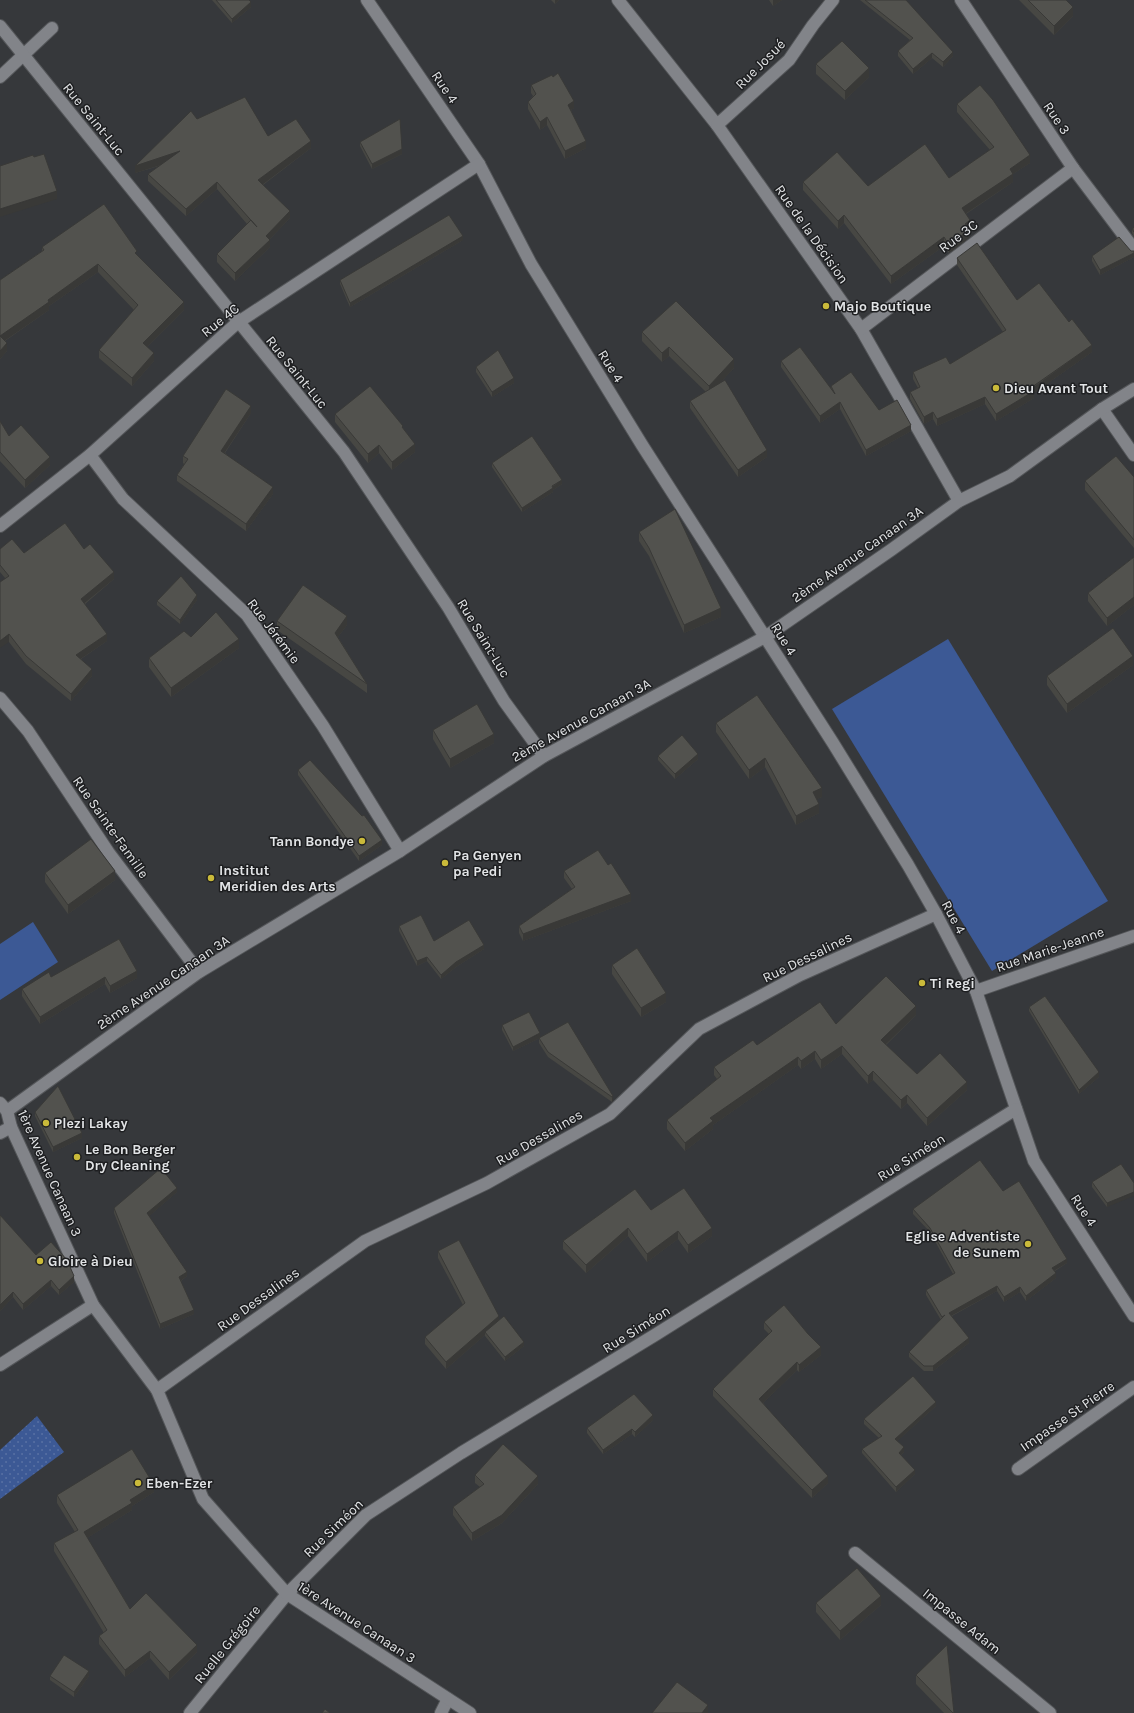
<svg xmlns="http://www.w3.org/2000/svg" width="1134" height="1713" font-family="Karla,sans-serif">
<defs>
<pattern id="grass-dots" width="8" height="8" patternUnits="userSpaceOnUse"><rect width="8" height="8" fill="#3c5995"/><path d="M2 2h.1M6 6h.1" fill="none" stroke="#5871a4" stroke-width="1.8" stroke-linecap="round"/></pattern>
</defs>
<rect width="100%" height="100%" fill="#36383b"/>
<path fill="url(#grass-dots)" d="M37,1416L64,1452L0,1499V1450Z"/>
<g fill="#3c5995">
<path d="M948,639L1108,901L992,971L832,709Z"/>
<path d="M33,922L58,962L0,1000V944Z"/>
</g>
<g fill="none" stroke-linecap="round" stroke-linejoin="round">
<g stroke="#545659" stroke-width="14">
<path id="service" d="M0,77L52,28"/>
</g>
<g stroke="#545659" stroke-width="14">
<g id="minor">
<path d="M367,0L479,164L531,264L642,445L833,743L908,865L936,914L976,991L1034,1161L1134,1316"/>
<path d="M618,0L717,125L861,329L959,501"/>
<path d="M961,0L1073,168L1134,249"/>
<path d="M0,26L344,452L448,607L504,701L544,756"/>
<path d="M717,125L789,60L813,25L833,0"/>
<path d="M861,329L1073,168"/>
<path d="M1102,409L1134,455"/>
<path d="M90,455L123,499L247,615L323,726L400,851"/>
<path d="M0,526L90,455L237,323L479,164"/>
<path d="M0,698L28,731L109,853L199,972"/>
<path d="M976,991L1134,936"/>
<path d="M7,1111L199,972L400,851L544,756L765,637L891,550L959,501L1010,476L1102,409L1134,389"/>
<path d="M0,1133L11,1127"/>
<path d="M0,1365L93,1305"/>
<path d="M157,1390L365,1241L487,1183L610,1114L699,1029L800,975L936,914"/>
<path d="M1018,1469L1134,1387"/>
<path d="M855,1553L1050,1713"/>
<path d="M190,1713L287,1594L366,1515L461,1453L655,1335L1016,1109"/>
<path d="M441,1713L448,1699"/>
</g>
</g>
<g stroke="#545659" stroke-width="14">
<path id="secondary" d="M0,1103L7,1111L11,1127L93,1305L157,1390L203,1499L287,1594L470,1713"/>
</g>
<use href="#service" stroke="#828489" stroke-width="12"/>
<use href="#minor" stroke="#828489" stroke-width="12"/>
<use href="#secondary" stroke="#828489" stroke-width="12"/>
</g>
<g fill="#474743">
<path d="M212,0H249L251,7L232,23Z"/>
<path d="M551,0H559L555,4Z"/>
<path d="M769,0H782L773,6Z"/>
<path d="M860,0H906L953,56L943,67L932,58L913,74L898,56V51L910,40Z"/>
<path d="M1019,0H1066L1073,16L1054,35Z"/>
<path d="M816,64L869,77L845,100L816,74Z"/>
<path d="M531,85L574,108L571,110L586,148L565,159L547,125L540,130L528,109V102L533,96L531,93Z"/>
<path d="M957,104L1030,163L1013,174V182L966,214L970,229L969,230V238L949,253L944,246L891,284L844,223L838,229L803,190V182L868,186L949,178L990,150L957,112Z"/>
<path d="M197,119L268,136L311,148L263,185L290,218L270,239V247L235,281L217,262V254L247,224L217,189L186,216L148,181V174L159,166L135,173Z"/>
<path d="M360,142L402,154L372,169L360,146Z"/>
<path d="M1134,227V237L1132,233V229Z"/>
<path d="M463,240L350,307L340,284V280Z"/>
<path d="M42,247L137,255L184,310L147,347L154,361L132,386L99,358V350L134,310L98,272L49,306V310L5,341L7,351L0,359V280L42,251Z"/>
<path d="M1131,251H1134V257L1100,275L1092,261V256Z"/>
<path d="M957,258L1092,352L1034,393V398L996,421L985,404L937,426L933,419L924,424L910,399V392L918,388L913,379V372L950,364L1003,332L957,265Z"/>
<path d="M642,332L734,368L720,383L767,457L738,477L690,408V401L706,392L669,356L662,362L642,341Z"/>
<path d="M781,361L831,388V386L879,410L911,431L866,456L840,409L820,423L781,367Z"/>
<path d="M476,367L514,383L492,397L476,372Z"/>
<path d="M251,413L225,453L273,494L246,531L177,481V475L184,464L183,463V456Z"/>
<path d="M335,414L403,429L415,452L392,470L379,453L368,463L335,422Z"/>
<path d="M0,421L9,436L50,465L25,488L0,461Z"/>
<path d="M492,463L562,484L553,490V492L522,512L492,467Z"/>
<path d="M1134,477V548L1085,490V481Z"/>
<path d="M639,532L721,617L684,633L649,556L639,541Z"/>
<path d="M0,549L24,553L84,549L114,579L85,604L107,641L81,659L92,676L71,701L26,664L9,642L5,578L0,572Z"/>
<path d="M1134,557V605L1107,626L1088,601V593Z"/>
<path d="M197,600L180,624L157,605V601Z"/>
<path d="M277,621L347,625L338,637L367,684V693L277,630Z"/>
<path d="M191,637L239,648L171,697L149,667V658Z"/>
<path d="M1133,665L1067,713L1047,685V676Z"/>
<path d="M716,723L822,797L817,799L819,813L796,825L765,767L749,779L716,732Z"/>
<path d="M433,730L494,743L450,768L433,739Z"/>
<path d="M658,756L698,759L675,779L658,760Z"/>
<path d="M298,770L382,845L359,861L298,775Z"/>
<path d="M564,871L631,901L523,941L519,933V926L572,889L564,878Z"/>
<path d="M45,873L115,880L68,914L45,882Z"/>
<path d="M399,926L434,941L484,949L456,967L441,979L427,961L417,966L399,931Z"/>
<path d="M612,965L666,1002L641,1017L612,974Z"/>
<path d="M51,977L137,978L110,993L105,984L40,1024L22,996V989Z"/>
<path d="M1029,1007L1099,1077L1079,1094L1029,1011Z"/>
<path d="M916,1015L886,1045L917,1074L967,1090L927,1126L907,1103L901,1109L873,1080L868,1084L842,1054L821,1069L815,1059L801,1069L798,1065L713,1125V1129L685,1151L667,1129V1120L717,1079L714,1075V1067L757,1045L836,1024Z"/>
<path d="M502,1025L540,1038L513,1051L502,1030Z"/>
<path d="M539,1038L613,1096V1101L612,1102L548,1057L539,1043Z"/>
<path d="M35,1112L82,1138L53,1152L35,1116Z"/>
<path d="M1092,1182L1134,1183L1107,1207L1092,1187Z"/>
<path d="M1003,1191L1067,1263L1055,1271L1056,1278L1026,1301L1020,1292L1004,1302L997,1291L952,1316L969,1343L933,1371H924L909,1357V1352L941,1320L926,1295V1290L953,1274L930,1232L913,1214V1209Z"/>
<path d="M177,1192L149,1216L187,1276L181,1281L194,1314L160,1329L114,1213V1208Z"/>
<path d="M651,1210L712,1236L688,1253L678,1239L647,1262L628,1236L586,1273L563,1249V1241Z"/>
<path d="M0,1215L36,1255L74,1282L59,1295L51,1286L23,1310L13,1297L0,1311Z"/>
<path d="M438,1251L499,1320L524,1346L505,1361L485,1336V1335L446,1369L425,1344V1337L463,1305L438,1258Z"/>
<path d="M764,1322L821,1355L799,1372L797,1370L763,1403L828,1483L812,1498L713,1396V1389L769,1334L764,1329Z"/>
<path d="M936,1406L897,1441L904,1452L901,1455L915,1474L896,1492L862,1453V1449L879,1438L864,1424V1419Z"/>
<path d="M653,1420L635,1437L632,1434L603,1454L587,1433V1428Z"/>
<path d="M475,1475L538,1484L502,1523L472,1541L453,1515V1507L480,1487L475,1483Z"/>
<path d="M154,1492L132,1506V1510L87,1538L130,1609L197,1652L169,1680L150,1658L125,1677L99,1644V1636L104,1633L54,1551V1543L75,1532L57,1503V1495Z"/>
<path d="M816,1603L881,1605L840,1640L816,1612Z"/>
<path d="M916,1675L954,1713H944L916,1684Z"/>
<path d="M50,1676H89L74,1697L50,1680Z"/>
</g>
<g fill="#393937">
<path d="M555,0H559L555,4Z"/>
<path d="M773,0H782L773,6Z"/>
<path d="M251,2V7L232,23V19Z"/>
<path d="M1073,7V16L1054,35V26Z"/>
<path d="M953,52V56L943,67V62Z"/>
<path d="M932,53V58L913,74V69Z"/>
<path d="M869,68V77L845,100V91Z"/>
<path d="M574,101V108L568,112V105Z"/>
<path d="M547,117V125L540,130V122Z"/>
<path d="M311,141V148L258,188V180Z"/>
<path d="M586,141V148L565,159V151Z"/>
<path d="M402,149V154L372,169V164Z"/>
<path d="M180,151V159L135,173V166Z"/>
<path d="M1030,155V163L1013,174V182L962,216V208L1010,169Z"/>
<path d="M217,182V189L186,216V209Z"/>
<path d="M57,191V199L0,217V209Z"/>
<path d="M290,211V218L266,243V236Z"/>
<path d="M844,215V223L838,229V221Z"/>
<path d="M970,220V229L969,230V238L949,253V245L965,224Z"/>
<path d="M463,236V240L350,307V303Z"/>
<path d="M944,237V246L891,284V276Z"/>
<path d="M270,240V247L235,281V273Z"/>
<path d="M1134,253V257L1100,275V270Z"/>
<path d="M98,264V272L49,306V310L0,344V336L48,300Z"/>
<path d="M184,302V310L143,351V343Z"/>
<path d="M7,343V351L0,359V351Z"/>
<path d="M1092,345V352L1034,393V398L996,421V414Z"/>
<path d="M669,347V356L662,362V353Z"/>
<path d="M154,353V361L132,386V378Z"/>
<path d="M734,359V368L709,395V386Z"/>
<path d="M514,378V383L492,397V392Z"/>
<path d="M985,397V404L937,426V419Z"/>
<path d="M840,402V409L820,423V416Z"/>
<path d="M251,406V413L221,458V451Z"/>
<path d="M933,412V419L924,424V417Z"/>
<path d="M911,425V431L866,456V450Z"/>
<path d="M415,444V452L392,470V462Z"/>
<path d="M379,445V453L368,463V454Z"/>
<path d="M767,450V457L738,477V470Z"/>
<path d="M50,457V465L25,488V480Z"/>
<path d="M562,480V484L553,490V492L522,512V508Z"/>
<path d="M273,487V494L246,531V524Z"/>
<path d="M114,572V579L81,606V599Z"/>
<path d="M197,595V600L180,624V620Z"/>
<path d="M1134,597V605L1107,626V618Z"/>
<path d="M721,608V617L684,633V625Z"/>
<path d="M347,616V625L335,641V633Z"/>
<path d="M9,634V642L0,648V641Z"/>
<path d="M107,634V641L76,662V655Z"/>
<path d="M239,639V648L171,697V688Z"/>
<path d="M1133,656V665L1067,713V704Z"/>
<path d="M92,669V676L71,701V694Z"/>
<path d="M494,734V743L450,768V759Z"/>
<path d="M698,754V759L675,779V774Z"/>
<path d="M765,758V767L749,779V770Z"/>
<path d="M822,788V797L813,801V792Z"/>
<path d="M819,804V813L796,825V816Z"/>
<path d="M382,840V845L359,861V856Z"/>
<path d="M115,871V880L68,914V905Z"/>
<path d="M631,894V901L523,941V934Z"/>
<path d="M484,945V949L456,967L441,979V975L456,962Z"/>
<path d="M427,957V961L417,966V961Z"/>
<path d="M137,971V978L110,993V986Z"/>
<path d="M105,977V984L40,1024V1017Z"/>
<path d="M666,993V1002L641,1017V1008Z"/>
<path d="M916,1006V1015L881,1049V1040Z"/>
<path d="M540,1033V1038L513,1051V1047Z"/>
<path d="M842,1046V1054L821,1069V1060Z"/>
<path d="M815,1051V1059L801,1069V1061Z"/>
<path d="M798,1057V1065L713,1125V1129L685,1151V1143L710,1118Z"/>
<path d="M873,1071V1080L868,1084V1076Z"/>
<path d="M1099,1072V1077L1079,1094V1090Z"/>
<path d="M967,1082V1090L927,1126V1118Z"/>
<path d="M907,1095V1103L901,1109V1100Z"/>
<path d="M613,1096V1101L612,1102V1097Z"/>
<path d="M82,1133V1138L53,1152V1147Z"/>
<path d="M177,1188V1192L147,1218V1213Z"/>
<path d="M1134,1192V1196L1107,1207V1203Z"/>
<path d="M628,1228V1236L586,1273V1265Z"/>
<path d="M712,1228V1236L688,1253V1245Z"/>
<path d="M678,1231V1239L647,1262V1254Z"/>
<path d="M1067,1259V1263L1052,1272V1268Z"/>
<path d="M187,1272V1276L179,1282V1277Z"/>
<path d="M1056,1273V1278L1026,1301V1296Z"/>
<path d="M74,1276V1282L59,1295V1290Z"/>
<path d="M51,1280V1286L23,1310V1304Z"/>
<path d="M997,1286V1291L949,1317V1313Z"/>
<path d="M1020,1287V1292L1004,1302V1297Z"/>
<path d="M13,1292V1297L0,1311V1305Z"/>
<path d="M194,1310V1314L160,1329V1324Z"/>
<path d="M499,1316V1323L485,1332V1335L446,1369V1362Z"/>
<path d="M969,1338V1343L933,1371V1366Z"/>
<path d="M524,1342V1346L505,1361V1357Z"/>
<path d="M821,1347V1355L799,1372V1365Z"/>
<path d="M797,1362V1370L759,1407V1399Z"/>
<path d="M936,1402V1406L895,1443V1439Z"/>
<path d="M653,1415V1420L635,1437V1432Z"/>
<path d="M632,1429V1434L603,1454V1450Z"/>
<path d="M904,1447V1452L899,1457V1453Z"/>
<path d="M915,1470V1474L896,1492V1487Z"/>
<path d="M538,1476V1484L502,1523L472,1541V1533Z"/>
<path d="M828,1476V1483L812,1498V1490Z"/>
<path d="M154,1485V1492L132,1506V1510L84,1540V1532L130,1500Z"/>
<path d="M881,1596V1605L840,1640V1631Z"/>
<path d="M197,1645V1652L169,1680V1672Z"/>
<path d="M150,1651V1658L125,1677V1670Z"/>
<path d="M89,1671V1676L74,1697V1692Z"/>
<path d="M708,1705V1713H702Z"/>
</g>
<g fill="#52524e" stroke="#393937">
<path d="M216,0H249L251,2L232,19Z"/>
<path d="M865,0H906L953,52L943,62L932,53L913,69L898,51L913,38Z"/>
<path d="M1028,0H1066L1073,7L1054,26Z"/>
<path d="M842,41L869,68L845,91L816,64Z"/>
<path d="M558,73L574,101L568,105L586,141L565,151L547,117L540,122L528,102L536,94L531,85L552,75L553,77Z"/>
<path d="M980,85L993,100L1030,155L1010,169L1013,174L962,208L970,220L965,224L969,230L949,245L944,237L891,276L844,215L838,221L803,182L837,152L868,186L925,144L949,178L994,147L957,104Z"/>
<path d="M245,97L268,136L296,119L311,141L258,180L290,211L266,236L270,240L235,273L217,254L251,220L257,227L217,182L186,209L148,174L180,151L135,166L191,111L197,119Z"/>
<path d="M400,119L402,149L372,164L360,142Z"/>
<path d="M44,154L57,191L0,209V166L33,155L34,157Z"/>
<path d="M104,204L137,251L135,253L184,302L143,343L154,353L132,378L99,350L138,305L98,264L48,300L49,302L0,336L7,343L0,351V280L44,250L42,247Z"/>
<path d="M449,215L463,236L350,303L340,280Z"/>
<path d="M1134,227V232L1132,229Z"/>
<path d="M1119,237L1131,251H1134V253L1100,270L1092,256Z"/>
<path d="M977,243L1017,300L1039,283L1069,322L1072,319L1092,345L1032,387L1034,391L996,414L985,397L937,419L933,412L924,417L910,392L920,387L913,372L946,357L950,364L1006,330L957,258Z"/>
<path d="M676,301L734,359L709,386L669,347L662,353L642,332Z"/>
<path d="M800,347L835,394L831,386L851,372L879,410L897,400L911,425L866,450L840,402L820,416L781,361Z"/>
<path d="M498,350L514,378L492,392L476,367Z"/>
<path d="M725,380L767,450L738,470L690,401Z"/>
<path d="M370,386L403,426L402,427L415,444L392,462L379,445L368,454L335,414Z"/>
<path d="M226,389L251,406L221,451L273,487L246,524L177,475L188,459L183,456Z"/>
<path d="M0,421L9,436L21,425L50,457L25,480L0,452Z"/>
<path d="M532,436L562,480L552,486L553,488L522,508L492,463Z"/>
<path d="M1116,456L1134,477V540L1085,481Z"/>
<path d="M675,509L721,608L684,625L649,548L639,532Z"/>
<path d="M65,523L84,549L90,544L114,572L81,599L107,634L76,655L92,669L71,694L26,656L9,634L0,641V582L9,576L0,565V549L12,539L24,553Z"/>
<path d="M1134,557V597L1107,618L1088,593Z"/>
<path d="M181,576L197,595L180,620L157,601Z"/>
<path d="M303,585L347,616L335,633L367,684L277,621Z"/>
<path d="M216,612L239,639L171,688L149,658L184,631L191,637Z"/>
<path d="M1113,628L1133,656L1067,704L1047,676Z"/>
<path d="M757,695L822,788L813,792L819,804L796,816L765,758L749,770L716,723Z"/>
<path d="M477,704L494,734L450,759L433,730Z"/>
<path d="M682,735L698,754L675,774L658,756Z"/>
<path d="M310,760L362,816L364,815L382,840L359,856L298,770Z"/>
<path d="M91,839L115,871L68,905L45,873Z"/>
<path d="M598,850L608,865L611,863L631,894L523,934L519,926L575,887L564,871Z"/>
<path d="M421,915L434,941L469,920L484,945L456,962L441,975L427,957L417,961L399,926Z"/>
<path d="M119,939L137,971L110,986L105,977L40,1017L22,989L49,972L51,977Z"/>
<path d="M637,948L666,993L641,1008L612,965Z"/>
<path d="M886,976L916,1006L881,1040L917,1074L940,1053L967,1082L927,1118L907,1095L901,1100L873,1071L868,1076L842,1046L821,1060L815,1051L801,1061L798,1057L710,1118L713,1121L685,1143L667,1120L721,1076L714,1067L753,1040L757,1045L820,1002L836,1024Z"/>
<path d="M1045,996L1099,1072L1079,1090L1029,1007Z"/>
<path d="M529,1012L540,1033L513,1047L502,1025Z"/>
<path d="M568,1022L613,1096L612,1097L548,1052L539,1038Z"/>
<path d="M58,1086L82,1133L53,1147L35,1112Z"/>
<path d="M980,1160L1003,1191L1019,1181L1067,1259L1052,1268L1056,1273L1026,1296L1020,1287L1004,1297L997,1286L949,1313L969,1338L933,1366H924L909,1352L945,1315L942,1317L926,1290L955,1273L930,1228L913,1209Z"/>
<path d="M1121,1164L1134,1183V1192L1107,1203L1092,1182Z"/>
<path d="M161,1168L177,1188L147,1213L187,1272L179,1277L194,1310L160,1324L114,1208Z"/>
<path d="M684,1188L712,1228L688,1245L678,1231L647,1254L628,1228L586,1265L563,1241L635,1189L651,1210Z"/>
<path d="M0,1215L36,1255L51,1242L67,1260L74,1276L59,1290L51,1280L23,1304L13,1292L0,1305Z"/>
<path d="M459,1240L499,1316L446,1362L425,1337L465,1303L438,1251Z"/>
<path d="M784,1305L808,1334L821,1347L799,1365L797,1362L759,1399L828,1476L812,1490L713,1389L772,1331L764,1322Z"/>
<path d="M504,1316L524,1342L505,1357L485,1332Z"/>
<path d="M913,1376L936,1402L895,1439L904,1447L899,1453L915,1470L896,1487L862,1449L882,1436L864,1419Z"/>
<path d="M634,1394L653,1415L635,1432L632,1429L603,1450L587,1428Z"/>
<path d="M503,1444L538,1476L502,1515L472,1533L453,1507L484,1484L475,1475Z"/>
<path d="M132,1449L154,1485L130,1500L132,1503L84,1532L130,1609L146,1593L197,1645L169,1672L150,1651L125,1670L99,1636L107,1630L54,1543L78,1530L57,1495Z"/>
<path d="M857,1568L881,1596L840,1631L816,1603Z"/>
<path d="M947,1645L954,1713H953L916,1675Z"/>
<path d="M64,1655L89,1671L74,1692L50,1676Z"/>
<path d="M677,1682L708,1705L702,1713H652Z"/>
<path d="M325,1709L330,1713H322Z"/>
</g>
<g fill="#caba3a" stroke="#1e1f21" stroke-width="1.5">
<circle cx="826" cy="306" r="4"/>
<circle cx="996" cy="388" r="4"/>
<circle cx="362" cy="841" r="4"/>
<circle cx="445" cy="863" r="4"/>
<circle cx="211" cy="878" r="4"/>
<circle cx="922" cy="983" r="4"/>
<circle cx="46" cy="1123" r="4"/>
<circle cx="77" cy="1157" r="4"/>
<circle cx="1028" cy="1244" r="4"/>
<circle cx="40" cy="1261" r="4"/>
<circle cx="138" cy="1483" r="4"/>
</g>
<g text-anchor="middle" stroke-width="3" stroke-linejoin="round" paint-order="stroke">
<g font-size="14" fill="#e2e4e6" stroke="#1e1f21">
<text transform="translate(760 64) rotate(-45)" y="5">Rue Josué</text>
<text transform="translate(445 87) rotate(56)" y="5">Rue 4</text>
<text transform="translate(1057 118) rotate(56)" y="5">Rue 3</text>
<text transform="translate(94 119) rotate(51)" y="5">Rue Saint-Luc</text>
<text transform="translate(812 234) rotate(55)" y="5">Rue de la Décision</text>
<text transform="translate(958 236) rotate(-37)" y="5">Rue 3C</text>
<text transform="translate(220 320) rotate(-39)" y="5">Rue 4C</text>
<text transform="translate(611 366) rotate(58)" y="5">Rue 4</text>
<text transform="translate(297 372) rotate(51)" y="5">Rue Saint-Luc</text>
<text transform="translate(857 554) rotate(-35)" y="5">2ème Avenue Canaan 3A</text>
<text transform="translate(274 631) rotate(53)" y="5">Rue Jérémie</text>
<text transform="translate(484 638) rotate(59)" y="5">Rue Saint-Luc</text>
<text transform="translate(784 639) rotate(58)" y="5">Rue 4</text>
<text transform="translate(581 720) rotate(-29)" y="5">2ème Avenue Canaan 3A</text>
<text transform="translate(111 827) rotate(55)" y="5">Rue Sainte-Famille</text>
<text transform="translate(954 917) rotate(62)" y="5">Rue 4</text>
<text transform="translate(1050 949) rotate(-19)" y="5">Rue Marie-Jeanne</text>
<text transform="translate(807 957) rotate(-26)" y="5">Rue Dessalines</text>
<text transform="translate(163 982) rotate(-34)" y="5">2ème Avenue Canaan 3A</text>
<text transform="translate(539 1137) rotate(-30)" y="5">Rue Dessalines</text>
<text transform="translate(911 1157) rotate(-32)" y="5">Rue Siméon</text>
<text transform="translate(50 1173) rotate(66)" y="5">1ère Avenue Canaan 3</text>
<text transform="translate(1084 1210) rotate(57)" y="5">Rue 4</text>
<text transform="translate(258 1299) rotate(-36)" y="5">Rue Dessalines</text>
<text transform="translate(636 1329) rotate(-32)" y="5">Rue Siméon</text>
<text transform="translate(1067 1416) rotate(-35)" y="5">Impasse St Pierre</text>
<text transform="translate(333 1528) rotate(-44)" y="5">Rue Siméon</text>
<text transform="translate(962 1621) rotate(39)" y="5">Impasse Adam</text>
<text transform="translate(357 1622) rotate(33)" y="5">1ère Avenue Canaan 3</text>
<text transform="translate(227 1644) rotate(-51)" y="5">Ruelle Grégoire</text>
</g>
<g font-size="14" font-weight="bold" fill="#e2e4e6" stroke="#1e1f21" text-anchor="start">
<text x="834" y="311">Majo Boutique</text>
<text x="1004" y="393">Dieu Avant Tout</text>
<text x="354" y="846" text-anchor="end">Tann Bondye</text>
<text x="453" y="860">Pa Genyen<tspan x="453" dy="16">pa Pedi</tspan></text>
<text x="219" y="875">Institut<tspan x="219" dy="16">Meridien des Arts</tspan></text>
<text x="930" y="988">Ti Regi</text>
<text x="54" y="1128">Plezi Lakay</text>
<text x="85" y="1154">Le Bon Berger<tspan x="85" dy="16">Dry Cleaning</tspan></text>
<text x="1020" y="1241" text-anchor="end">Eglise Adventiste<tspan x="1020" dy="16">de Sunem</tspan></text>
<text x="48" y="1266">Gloire à Dieu</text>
<text x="146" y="1488">Eben-Ezer</text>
</g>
</g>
</svg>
